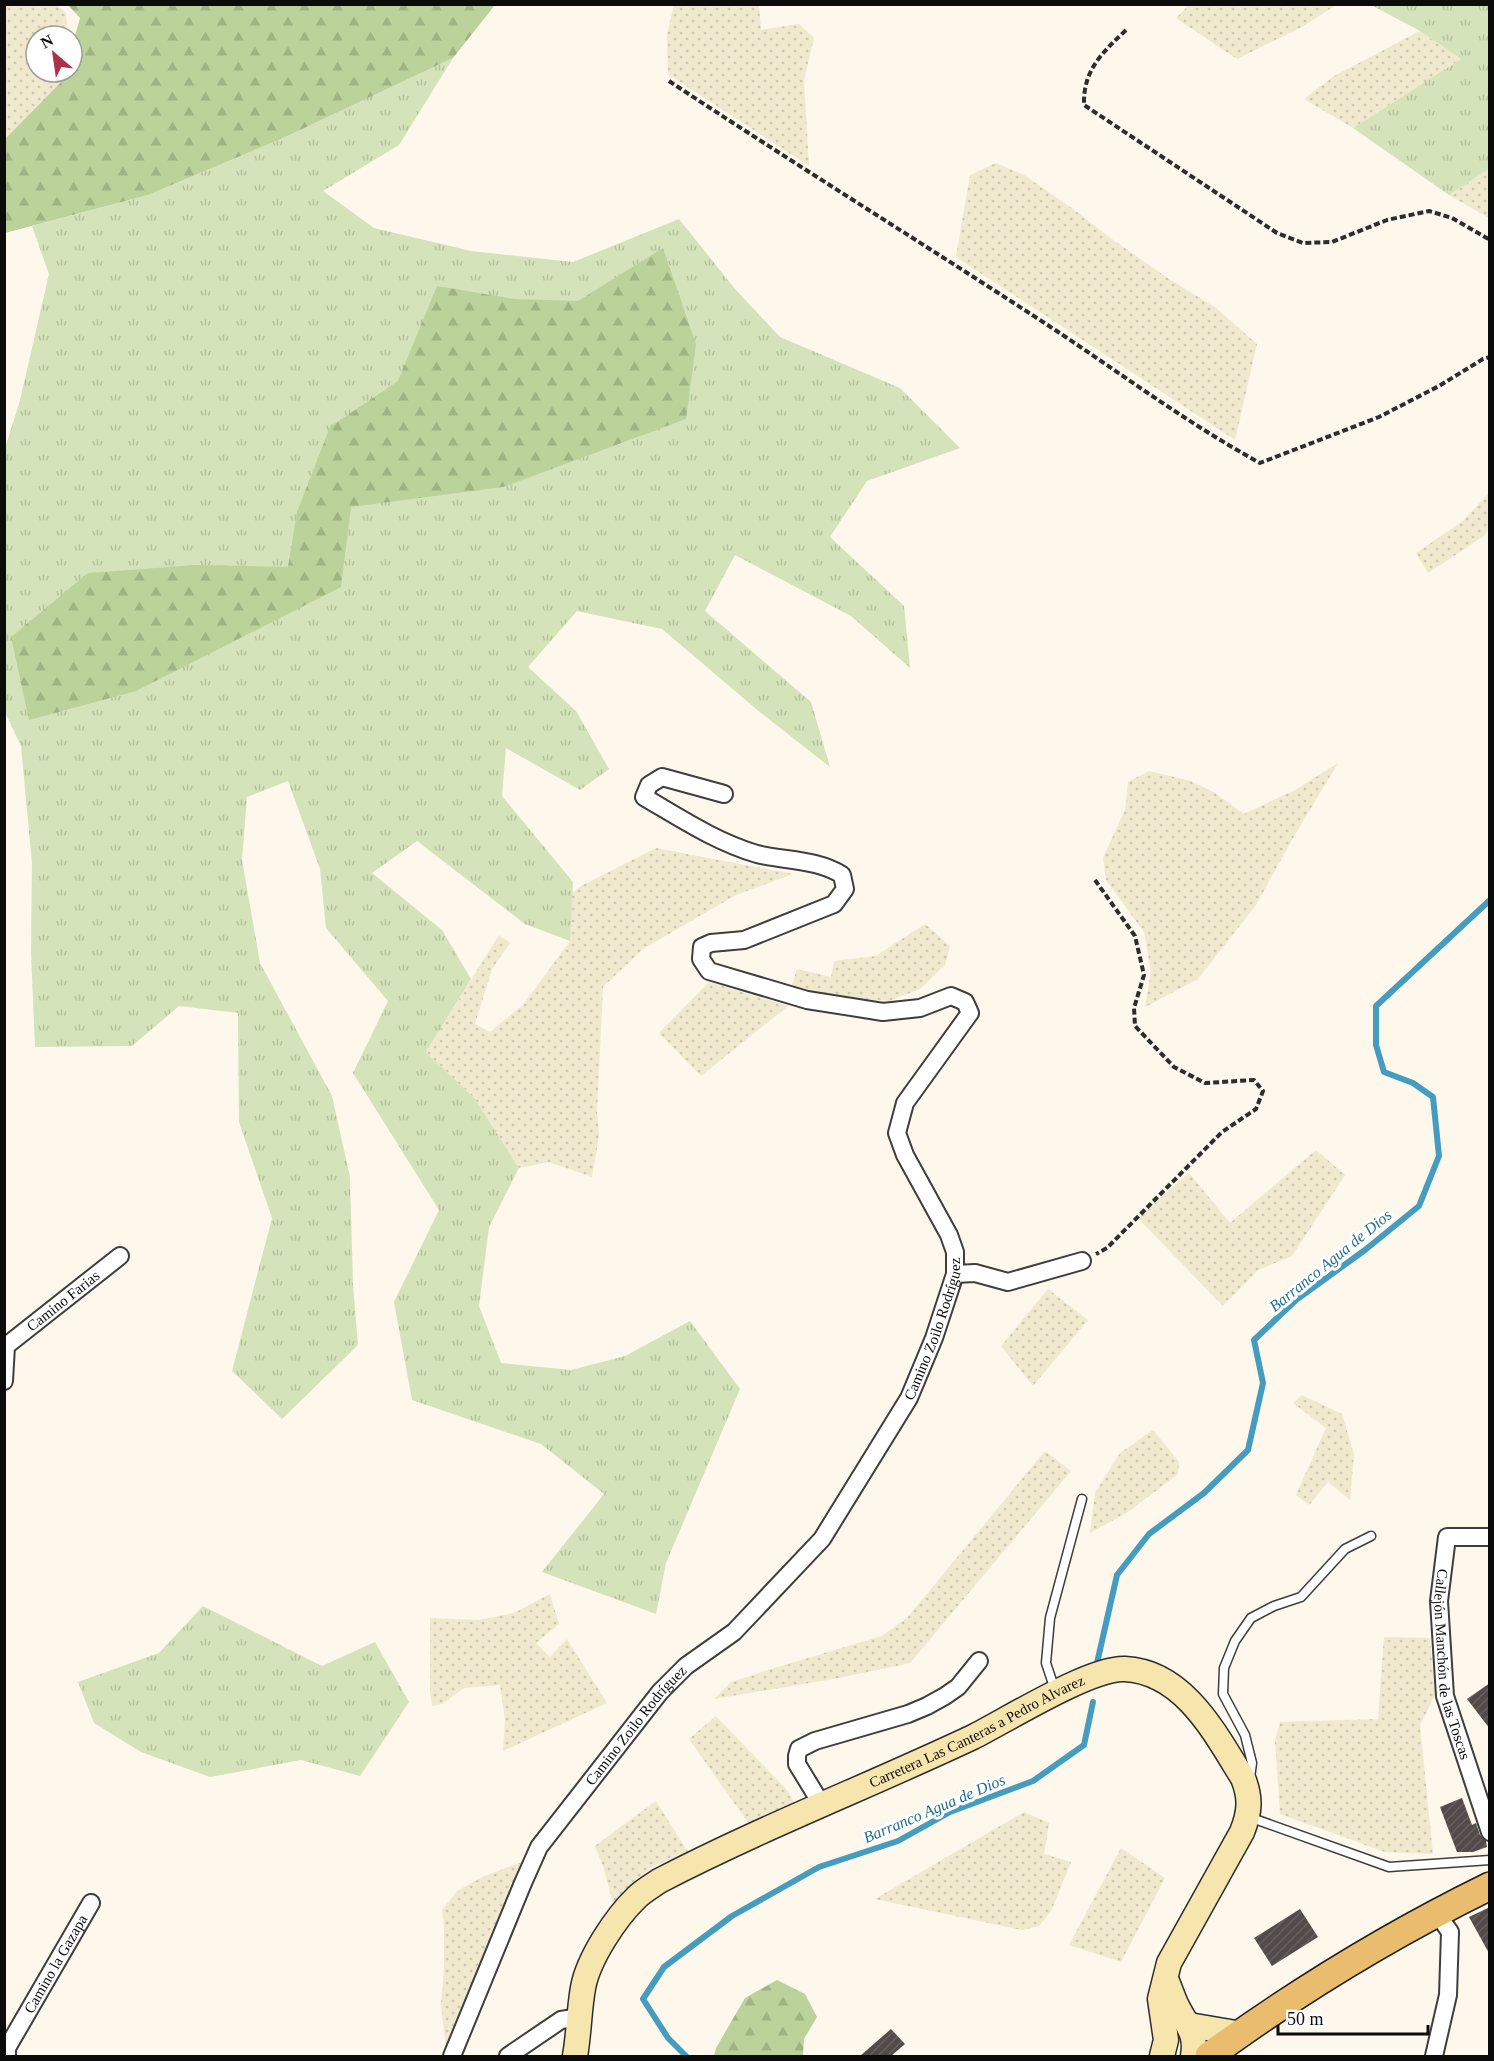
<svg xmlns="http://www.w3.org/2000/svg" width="1494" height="2061" font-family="Georgia,serif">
<defs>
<pattern id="farmland-dots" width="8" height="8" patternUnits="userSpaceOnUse" patternTransform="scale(1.5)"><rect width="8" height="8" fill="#f0e9ce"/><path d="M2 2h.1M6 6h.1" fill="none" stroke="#ccc6b0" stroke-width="1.8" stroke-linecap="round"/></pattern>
<pattern id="grass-tufts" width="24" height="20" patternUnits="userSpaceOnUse" patternTransform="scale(1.5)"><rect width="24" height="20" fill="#d4e3b9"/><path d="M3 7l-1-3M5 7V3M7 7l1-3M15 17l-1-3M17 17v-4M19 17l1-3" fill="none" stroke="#b5c19e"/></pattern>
<pattern id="forest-firs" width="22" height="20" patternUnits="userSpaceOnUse" patternTransform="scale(1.5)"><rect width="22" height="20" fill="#bbd29a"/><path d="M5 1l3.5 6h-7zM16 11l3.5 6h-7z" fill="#9fb383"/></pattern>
<pattern id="building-hatch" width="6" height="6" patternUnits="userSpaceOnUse" patternTransform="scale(1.5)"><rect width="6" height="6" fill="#534b49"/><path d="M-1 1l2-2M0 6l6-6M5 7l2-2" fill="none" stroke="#67605f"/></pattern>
</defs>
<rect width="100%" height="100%" fill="#fdf7ec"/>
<g fill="url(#farmland-dots)">
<path d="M5,5H57L66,13L68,36H36V72H64L61,82L5,139Z"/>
<path d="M674,5H759L761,30L799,24L814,38L804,80L809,166L668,74L667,34Z"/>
<path d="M1189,5V4L1336,5L1302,27L1237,59L1176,18Z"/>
<path d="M1420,31L1461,59L1353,128L1304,99L1334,76Z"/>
<path d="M996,163L1024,175L1073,209L1109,237L1166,277L1216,308L1257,344L1235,440L956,257L970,175Z"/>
<path d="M1489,169V218L1449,195Z"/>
<path d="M1489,493V529L1484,536L1428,573L1416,553L1463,521Z"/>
<path d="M1338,763L1293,838L1256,905L1198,979L1145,1007L1151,971L1144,932L1106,880L1103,858L1125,810L1128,782L1149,771L1191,781L1215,793L1244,814L1297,789Z"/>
<path d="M656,848L793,874L736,895L643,949L603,987L597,1111L599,1136L592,1177L549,1162L519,1168L475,1099L426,1052L499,935L510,943L492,969L475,1024L490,1032L523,1005L570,941L572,893L581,886Z"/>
<path d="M925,924L950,946L945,965L920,989L889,1001L828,997L791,988L797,969L831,977L834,961L876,956Z"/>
<path d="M709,982L788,1006L701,1076L659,1033Z"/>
<path d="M1316,1150L1345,1175L1292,1256L1258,1270L1223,1306L1138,1218L1189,1173L1230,1223Z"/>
<path d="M1048,1289L1088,1320L1033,1386L1001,1346Z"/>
<path d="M1302,1395L1342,1414L1354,1455L1350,1500L1328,1482L1309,1505L1296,1495L1326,1428L1293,1403Z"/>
<path d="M1153,1430L1179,1462L1178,1474L1128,1512L1090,1533L1095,1493L1120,1453Z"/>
<path d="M1045,1451L1071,1471L910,1663L839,1678L714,1699L731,1682L771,1669L882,1636L907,1618Z"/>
<path d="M550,1594L559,1624L536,1643L550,1657L567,1639L607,1703L503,1751L505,1720L500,1685L464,1688L442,1704L432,1706L430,1691V1618L479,1620L514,1613Z"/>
<path d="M1384,1637L1430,1638L1435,1695L1420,1725L1433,1854L1385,1852L1280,1814L1275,1740L1280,1722L1378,1719Z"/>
<path d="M716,1716L787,1790L795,1804L749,1824L689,1739Z"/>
<path d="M656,1801L688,1852L655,1866L635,1880L613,1904L604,1869L595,1846Z"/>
<path d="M1024,1812L1049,1823L1044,1854L1071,1862L1051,1911L1039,1926L1022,1930L875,1899Z"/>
<path d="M1121,1848L1165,1878L1121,1962L1069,1945Z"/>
<path d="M525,1861L465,2002L446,2048L441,2005L444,1969V1925L442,1910L457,1891L484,1876Z"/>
</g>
<g fill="url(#grass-tufts)">
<path d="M1371,5H1489V169L1449,195L1353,128L1461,59L1420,31Z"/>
<path d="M453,58L399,145L323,191L374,228L471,251L573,262L679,219L735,289L780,337L900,388L960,448L867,481L830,537L904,606L910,668L851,616L735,555L705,611L811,702L830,767L761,713L662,629L577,611L528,667L576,711L609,769L580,790L506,748L502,796L573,882L570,941L525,924L417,841L372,873L442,930L471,979L426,1052L475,1099L519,1168L489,1227L479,1306L501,1363L571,1370L625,1356L690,1321L740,1389L666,1563L656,1614L542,1572L604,1494L541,1444L412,1400L394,1302L439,1210L353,1073L388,1001L326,928L320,869L288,781L247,797L242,860L260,963L332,1096L350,1177L353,1285L358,1345L282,1419L232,1371L272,1218L239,1122L238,1013L179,1006L132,1046L35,1047L31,953L32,863L21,746L4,710V452L20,400L49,274L32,226L148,195L281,139Z"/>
<path d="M203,1606L322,1666L375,1642L409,1702L360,1776L301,1760L210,1777L141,1752L94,1723L78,1682L159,1653Z"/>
</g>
<g fill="url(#forest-firs)">
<path d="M68,5H495L453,58L281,139L148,195L5,233V139L61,82L64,72H72V46L80,18Z"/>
<path d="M663,248L696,344L686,419L503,487L351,507L341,587L136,691L29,720L11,637L88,573L197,565L288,567L297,512L330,427L398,381L437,286L514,299L578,301Z"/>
<path d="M777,1980L805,1994L817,2017L804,2039L803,2056H714L716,2048L745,1998Z"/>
</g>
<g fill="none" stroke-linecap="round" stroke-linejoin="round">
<g stroke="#449dbe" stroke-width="6">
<path d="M1097,1663L1117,1575L1149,1534L1204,1493L1248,1450L1263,1383L1254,1340L1296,1300L1365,1250L1419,1206L1439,1156L1433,1097L1413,1083L1384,1072L1376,1045V1006L1490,900"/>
<path d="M686,2056L668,2038L643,1999L664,1967L732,1916L819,1867L898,1841L950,1812L1033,1781L1084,1745L1093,1702"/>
</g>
</g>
<g fill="url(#building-hatch)">
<path d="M1490,1683V1729L1467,1699Z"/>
<path d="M1462,1798L1472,1825L1476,1823L1480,1835L1486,1841L1487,1847L1473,1852H1457L1440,1807Z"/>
<path d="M1490,1907V1955L1469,1917Z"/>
<path d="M1300,1909L1318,1937L1272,1966L1254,1938Z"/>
<path d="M891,2029L905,2044L891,2056H860Z"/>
</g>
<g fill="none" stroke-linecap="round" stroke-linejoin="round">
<g stroke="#3e3e3e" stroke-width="11">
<g id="service">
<path d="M1055,1690L1046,1663L1050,1618L1082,1499"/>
<path d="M1250,1778L1252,1763L1245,1735L1223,1694L1224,1668L1235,1641L1251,1618L1274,1606L1301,1597L1345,1549L1371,1536"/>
<path d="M1249,1817L1389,1867L1490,1860"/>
</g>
</g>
<g stroke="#3e3e3e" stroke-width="20">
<g id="minor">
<path d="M955,1274L975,1273L1008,1282L1082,1261"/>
<path id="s1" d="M4,1381L6,1346L120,1256"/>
<path id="s2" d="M1490,1537H1447L1439,1601L1445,1696L1490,1832"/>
<path d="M822,1805L797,1764V1756L799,1749L815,1741L908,1714L927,1706L945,1696L958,1687L979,1661"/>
<path id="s3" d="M7,2056V2048L91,1903"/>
<path id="s4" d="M452,2056L523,1883L539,1847L660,1692L686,1666L734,1632L822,1539L909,1398L934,1338L955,1274V1252L949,1235L905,1155L897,1133L905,1103L970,1013L965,1002L951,996L920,1008L883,1012L807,1000L709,971L701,959L702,947L711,943L744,940L834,904L845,889L842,875C817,859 785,861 757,854C716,842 680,818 644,797L649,785L662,777L724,794"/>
<path d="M508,2056L561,2020L580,2017"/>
<path d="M1434,2056L1448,1995L1450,1932L1436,1912"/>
</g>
</g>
<g stroke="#2d2d2d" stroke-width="27">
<g id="secondary">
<path d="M1166,1979C1170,1988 1173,1998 1177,2006C1187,2026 1197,2033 1193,2056"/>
<path d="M1189,2025L1242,2034"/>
<path id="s5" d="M575,2056C579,2034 579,2010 583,1988C588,1959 616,1917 637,1897C643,1891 652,1886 659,1881C761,1828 869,1786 973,1737C1007,1720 1091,1667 1125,1669C1184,1672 1215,1733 1243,1778C1251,1798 1250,1812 1242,1832L1169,1963L1160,1999L1166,2040L1162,2056"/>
</g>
</g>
<g stroke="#1c1c1c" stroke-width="30">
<path id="primary" d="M1209,2056C1297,1992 1392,1934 1490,1886"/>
</g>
<g stroke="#2d2d2d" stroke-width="4" stroke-dasharray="6 3" stroke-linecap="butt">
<path d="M1126,30C1102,53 1083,70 1084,105L1277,233L1303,243L1332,242L1387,220L1429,211L1452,218L1490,240"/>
<path d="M669,81C793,163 919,241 1043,322C1115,369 1185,422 1260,463L1379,417L1439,386L1483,359L1490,357"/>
<path d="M1095,880L1135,936L1144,975L1134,1008L1135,1026L1174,1067L1205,1083L1254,1080L1263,1091L1256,1109L1222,1132L1107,1248L1096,1254"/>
</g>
<use href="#service" stroke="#fff" stroke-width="8"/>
<use href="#minor" stroke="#fff" stroke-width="16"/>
<use href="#secondary" stroke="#f6e5ad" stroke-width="24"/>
<use href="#primary" stroke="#eabc6e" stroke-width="27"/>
</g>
<g text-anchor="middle" stroke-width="6" stroke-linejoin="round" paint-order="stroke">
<g font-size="15" fill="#0b0b0b" stroke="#fff">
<text dy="5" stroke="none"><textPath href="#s1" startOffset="108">Camino Farias</textPath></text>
<text dy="5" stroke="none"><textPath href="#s4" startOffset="886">Camino Zoilo Rodríguez</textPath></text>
<text dy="5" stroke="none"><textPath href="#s2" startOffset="172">Callejón Manchón de las Toscas</textPath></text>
<text dy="5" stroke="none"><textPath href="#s4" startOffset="382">Camino Zoilo Rodríguez</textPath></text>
<text dy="5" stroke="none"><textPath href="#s5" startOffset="554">Carretera Las Canteras a Pedro Alvarez</textPath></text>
<text dy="5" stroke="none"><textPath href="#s3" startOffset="105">Camino la Gazapa</textPath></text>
</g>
<g font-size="16" font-style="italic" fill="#226e8f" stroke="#fff">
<text transform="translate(1330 1260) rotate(-39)" y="6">Barranco Agua de Dios</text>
<text transform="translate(934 1808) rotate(-23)" y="6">Barranco Agua de Dios</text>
</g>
</g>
<rect width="1494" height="2061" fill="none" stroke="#0b0b0b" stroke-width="12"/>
<g transform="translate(54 54) rotate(331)"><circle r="28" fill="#ffffff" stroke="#9d9d9d" stroke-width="1.5"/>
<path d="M0-4.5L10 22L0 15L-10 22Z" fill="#ac3248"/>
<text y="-9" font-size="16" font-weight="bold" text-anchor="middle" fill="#0b0b0b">N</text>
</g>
<path d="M1278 2025v9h150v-9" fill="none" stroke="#0b0b0b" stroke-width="3"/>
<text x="1287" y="2025" font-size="18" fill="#0b0b0b" stroke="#ffffff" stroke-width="4.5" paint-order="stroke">50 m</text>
</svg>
